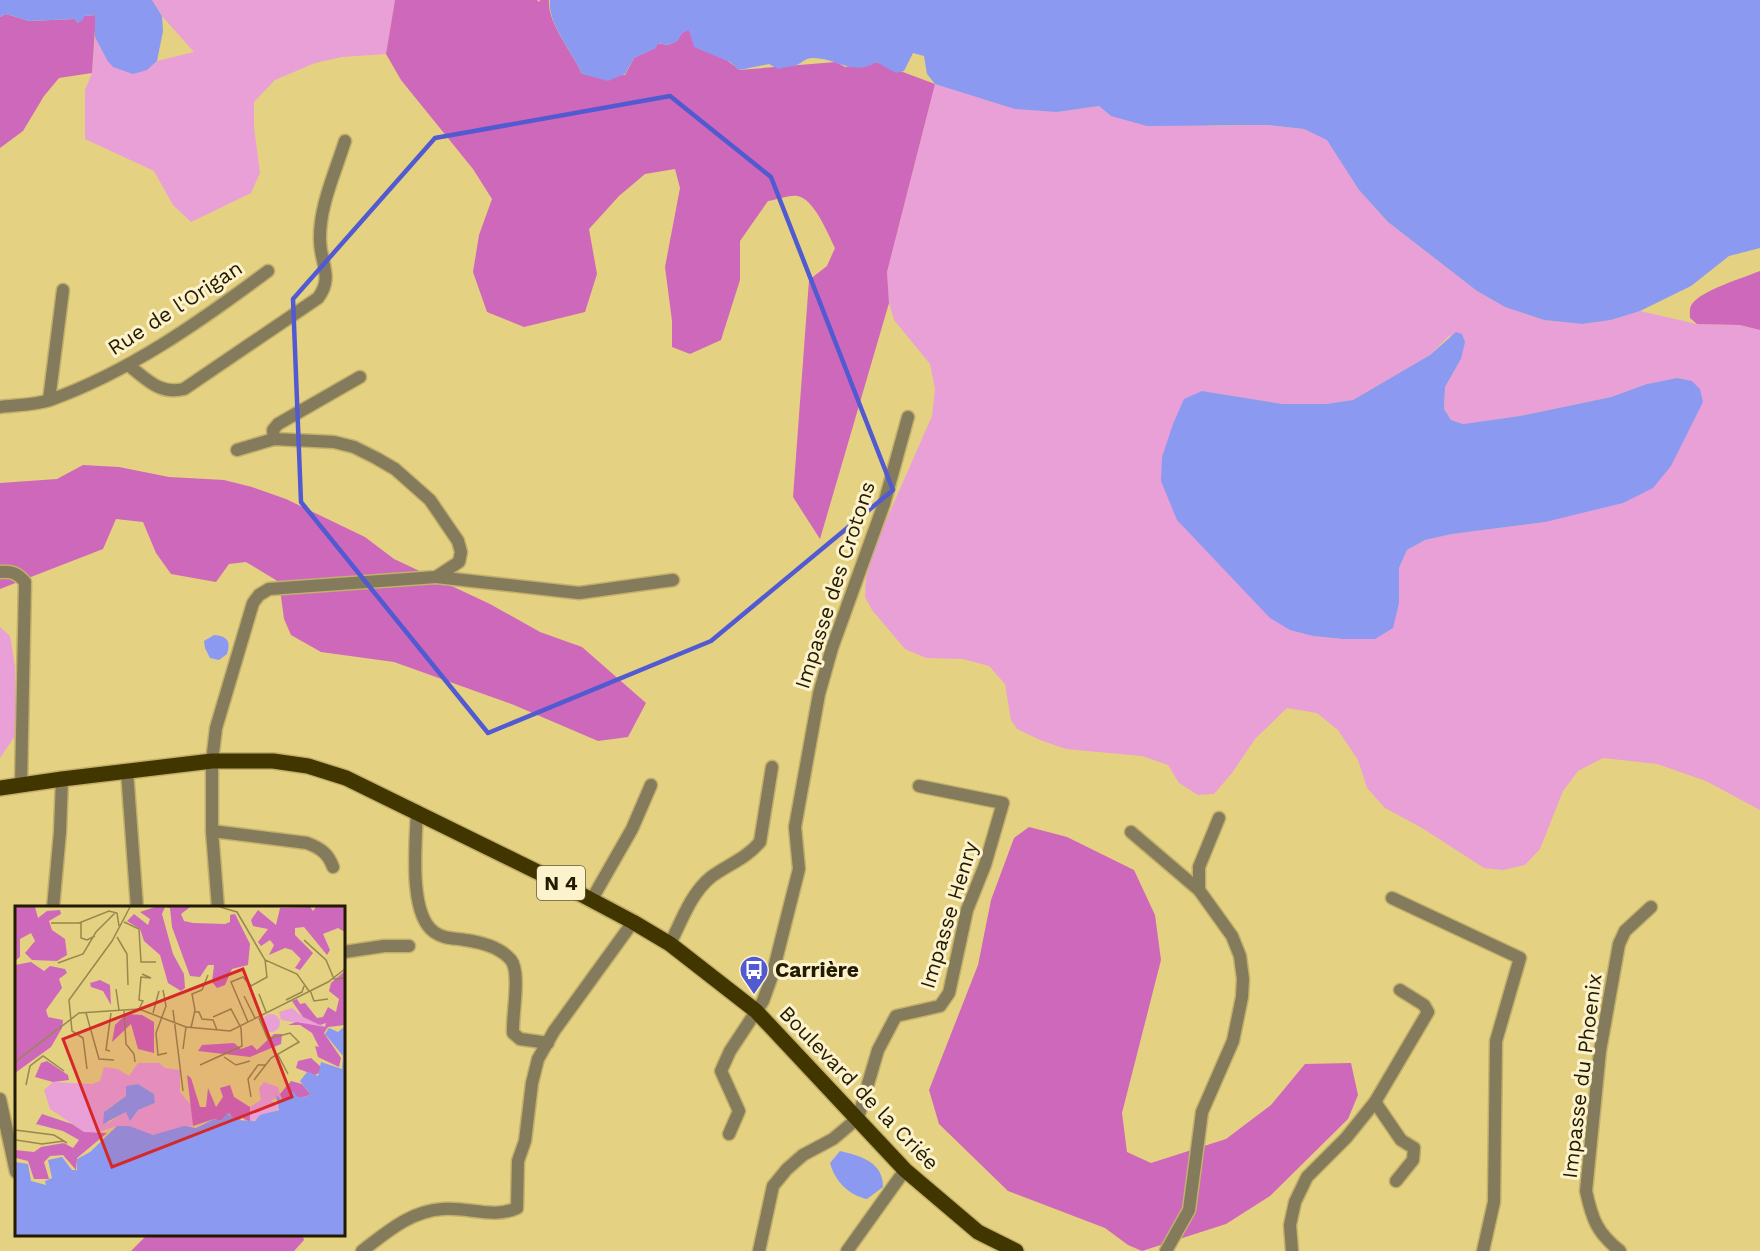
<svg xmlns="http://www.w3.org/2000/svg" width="1760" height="1251" font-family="'Work Sans',sans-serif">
<rect width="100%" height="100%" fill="#e5d182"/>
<g fill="#e8a0d7" fill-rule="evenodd">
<path d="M152,0H395L386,54L342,57L315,63L275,80L254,102V127L260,173L251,193L191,222L173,205L154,171L85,139V90L92,73L95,37L107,60L147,70L157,61L194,52L162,16Z"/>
<path d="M935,84L973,94L1057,112L1099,106L1111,116L1213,126L1268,125L1304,129L1328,140L1359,190L1388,222L1477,291L1505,307L1544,320L1582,324L1611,320L1640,311L1697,324L1740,325L1760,330V810L1706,781L1657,764L1603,758L1578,771L1563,791L1540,849L1525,865L1503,870L1484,868L1422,828L1385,808L1367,788L1358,760L1338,730L1317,713L1287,708L1255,739L1232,773L1214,794L1198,795L1179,783L1168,765L1142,756L1066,749L1040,740L1017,729L1011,720L1005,684L989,666L963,659L926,658L905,649L872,610L865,597L866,578L875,546L932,416L935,389L930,364L894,320L889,303L887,272ZM1450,335L1461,359L1445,387L1444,409L1451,420L1463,424L1520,416L1611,397L1647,384L1677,378L1692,382L1700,389L1545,522L1452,534L1425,540L1407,550L1399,568V603L1375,638L1343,639L1313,636L1202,391L1283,404H1326L1353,400L1430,355Z"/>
<path d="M0,627L10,636L15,666V736L0,758Z"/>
</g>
<g fill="#ce68ba">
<path d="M395,0H537L539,2L540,0H549C547,23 573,53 582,74L625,75L634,58L655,48L657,43L668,45L677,41C680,35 683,30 689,30L697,48C711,50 729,60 739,70L836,62L845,67L876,62L935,84L887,272L889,303L820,539L793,497L809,280L827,266L835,248C828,234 814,198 797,196C788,195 777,200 768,201L740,241V280L721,340L690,354L672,347V321L665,267L680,188L675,169L645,174L619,196L589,229L597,274L585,312L524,327L487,312L473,272L479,235L492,199L473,169L401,80L386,54Z"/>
<path d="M6,14L29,21L75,19L78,23L84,16L96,15L92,73L59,78L44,96L23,131L0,148V17Z"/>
<path d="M1760,271V330L1740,325L1697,324L1690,318C1690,314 1689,308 1692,304C1702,290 1743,278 1760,271Z"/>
<path d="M83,465L119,467L169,477L224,480L252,487L286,499L365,537L394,559L490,604L540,632L582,647L646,703L628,737L598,741L514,705L394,662L321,652L291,635L284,619L279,582L246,562L229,564L216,582L171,574L156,553L143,522L116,519L103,549L0,589V483L57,479Z"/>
<path d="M1029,827L1067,837L1134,870L1155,915L1161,960L1122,1113L1127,1152L1151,1163L1226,1139L1271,1105L1305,1064L1351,1063L1358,1095L1348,1119L1270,1196L1226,1224L1142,1251L1128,1245L1105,1228L1008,1191L939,1124L929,1090L978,965L991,900L1014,838Z"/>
<path d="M302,1234L304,1240L294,1251H131L147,1235Z"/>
</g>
<g fill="#8b99f1">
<path d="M0,0H152L162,16L163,31L157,61L147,70L133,74L113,67L107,60L95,37V15L84,16L83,20L78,23L75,19L29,21L6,14L0,17Z"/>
<path d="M550,0H1760V248L1729,256L1691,286L1640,311L1611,320L1582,324L1544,320L1505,307L1477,291L1388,222L1359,190L1327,140L1304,129L1268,125L1147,126L1111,116L1099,106L1057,112L1015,109L935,84L927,74L924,56L913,53L904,71L896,73L876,62C854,77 837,58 813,58C805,58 803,62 797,65C791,67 784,67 778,69L769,64L739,70L730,62L694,47L689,30L681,34L678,41L668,45L658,43L656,48L634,58L625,74L608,81L582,74C573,53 547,23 550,0Z"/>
<path d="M1456,332L1462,334L1465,342L1461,359L1445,387L1444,409L1451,420L1463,424L1520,416L1611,397L1647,384L1677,378L1692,381L1700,389L1703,402L1671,466L1653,488L1623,503L1545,522L1452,534L1425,540L1407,550L1399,568V603L1393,628L1375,639H1343L1313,636L1290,630L1270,618L1177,520L1161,481L1162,457L1173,424L1184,399L1202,391L1283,404H1326L1353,400L1430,355Z"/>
<path d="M214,635C227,636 231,641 227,654L219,660L210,658L205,648L204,641Z"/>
<path d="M840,1151C861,1156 883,1162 883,1187L867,1199C848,1195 835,1181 830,1163Z"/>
</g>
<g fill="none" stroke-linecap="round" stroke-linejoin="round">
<g stroke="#c2b06b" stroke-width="15">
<g id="minor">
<path d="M128,365C147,379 159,395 184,389L318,298C334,277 320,263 320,240C319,207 335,173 345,141"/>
<path d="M49,400L63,290"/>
<path d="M0,407C16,405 35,405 50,400C129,372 201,321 268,271"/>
<path d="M274,439L273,430L278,424L360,377"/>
<path d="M0,572C12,571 17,573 25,582L21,786"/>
<path d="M436,577L579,593L673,580"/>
<path d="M127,771L137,908"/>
<path d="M417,811C416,841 408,913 434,932C444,939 453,938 465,940C480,942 500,947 511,960C521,973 512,1015 513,1033L520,1039L548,1043"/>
<path d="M212,831L307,843C320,848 328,853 333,867"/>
<path d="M1131,832L1199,890"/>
<path d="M1392,898L1520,958L1496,1041L1494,1202L1483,1251"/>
<path d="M592,899L632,829L651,785"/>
<path d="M53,908L60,832L62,779"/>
<path d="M218,908L212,831V761L216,728L253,603L259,595L269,589L436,577L459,562L461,552L458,541L430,500L395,469L376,458L354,447L334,442L274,439L237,450"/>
<path d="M670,944C681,922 691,893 711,877C727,865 747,858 760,842L772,767"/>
<path d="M344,952L384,946H409"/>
<path d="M0,1099L16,1172"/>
<path d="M1375,1102L1401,1140L1414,1148L1413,1160L1396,1181"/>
<path d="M729,1134L739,1111L721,1071L730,1051L763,1001L772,976L799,869L795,827L819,694L832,648L884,504L908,417"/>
<path d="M362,1251C387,1232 410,1211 443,1209C469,1207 494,1219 517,1208L518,1161L525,1141L532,1083L538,1059L554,1031L633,922"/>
<path d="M759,1251L773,1186L787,1169L803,1155L833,1139L858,1118L878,1050L896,1016L940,1006L949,993L967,910L985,865L1003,803L919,786"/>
<path d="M847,1251L905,1170"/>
<path d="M1166,1251L1189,1210L1202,1112L1233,1041L1242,997L1243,979L1240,956L1232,936L1199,890V867L1219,818"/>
<path d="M1292,1251L1290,1225L1295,1202L1307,1177L1346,1138L1375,1102L1428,1012L1424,1005L1400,990"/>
<path d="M1620,1251C1597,1233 1592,1219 1586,1191L1600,1051L1619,944L1625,931L1651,907"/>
</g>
</g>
<g stroke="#c2b06b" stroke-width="18">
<path id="major" d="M0,788L62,779L212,761H273L308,766L346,778L554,880L633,922L670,944L756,1011L905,1170L978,1232L1016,1251"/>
</g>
<use href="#minor" stroke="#837b5c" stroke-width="12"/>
<use href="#major" stroke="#413600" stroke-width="15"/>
</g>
<path fill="none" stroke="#525ad1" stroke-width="4.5" stroke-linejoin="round" d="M670,96L771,177L893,490L711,641L488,733L301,502L293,299L435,138Z"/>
<defs>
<g id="bus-pin" transform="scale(1.5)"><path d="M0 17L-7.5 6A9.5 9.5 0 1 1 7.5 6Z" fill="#525ad1" stroke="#fcf2cc"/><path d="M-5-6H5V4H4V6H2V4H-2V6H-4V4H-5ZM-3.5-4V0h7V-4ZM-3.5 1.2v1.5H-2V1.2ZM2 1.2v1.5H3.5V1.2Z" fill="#fff"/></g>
</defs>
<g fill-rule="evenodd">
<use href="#bus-pin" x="754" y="970"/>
</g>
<g text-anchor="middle" stroke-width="6" stroke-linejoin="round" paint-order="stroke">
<rect fill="#fcf2cc" stroke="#645c3d" stroke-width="1.5" x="537" y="866" width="48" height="34" rx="4.5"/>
<g font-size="20" font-weight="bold" fill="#231b00">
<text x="561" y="890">N 4</text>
</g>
<g font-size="21" fill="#231b00" stroke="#fcf2cc">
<text transform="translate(175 308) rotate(-33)" y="7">Rue de l'Origan</text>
<text transform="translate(835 585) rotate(-72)" y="7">Impasse des Crotons</text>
<text transform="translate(949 915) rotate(-73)" y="7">Impasse Henry</text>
<text transform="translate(1582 1076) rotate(-83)" y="7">Impasse du Phoenix</text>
<text transform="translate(859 1088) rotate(46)" y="7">Boulevard de la Criée</text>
</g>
<g font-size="21" font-weight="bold" fill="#231b00" stroke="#fcf2cc" text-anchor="start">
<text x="775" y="977">Carrière</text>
</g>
</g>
<g transform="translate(15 906)">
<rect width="330" height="330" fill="#e5d182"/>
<path d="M277,102L288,111L314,122L266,114L264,106ZM247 117a9 9 0 1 1 18 0a9 9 0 1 1-18 0ZM123,157H144L150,162L165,164V186L176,199L178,220L138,229L102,220L78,228L69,226L35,203L29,184L38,176L77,178L85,175L89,161L103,163L114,170ZM123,178L139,188L140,197L123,204L117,211L111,206L93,217L91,204L111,190V180ZM249,176L263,181L266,191L256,194L265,202L235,216V201L246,194L244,182Z" fill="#e8a0d7" fill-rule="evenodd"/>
<path d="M0,1H20L23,12L32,5L45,4L46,8L34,15L37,24L50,33L52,49L42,55L17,54L10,47L20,35L16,27L5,33V51L0,55ZM140,1H175L166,8L169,15L178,17L210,18L215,16V9L220,8L235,38L233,59L217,63L210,79L202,82L197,76L199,59H193L185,71L175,70L157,21L155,2L150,1L147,8L158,48L169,68L170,82L166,85L153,77L145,49L129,35L125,23L112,15L119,8L133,19L135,13L125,6ZM295,1L298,5L301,1H330V26L323,22L308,28L315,44L312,49L289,21L280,22V29L298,47L285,64L280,62L286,53L277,44L270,42L254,49L259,39L255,34L246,40L243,36L253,23L238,20L236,14L243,4L261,19L265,2ZM16,56L29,65L35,60L50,63L52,67L44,73L47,82L31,104L33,111L48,114L47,122L36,141L0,167V59ZM330,65V119L313,121L309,127L326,152L324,161L303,151L300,140L304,141L297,127L285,119H273L281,116L310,121L311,117L305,119L288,111L277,95L282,93L285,98L290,97L302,112L308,111L313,101L321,106L324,93L314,85L316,77ZM85,74L95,79L96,99L88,85L76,81L75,77ZM111,108L127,109L139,116V147L123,143L116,118L97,136L100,119ZM259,128H267L266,138L235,151L183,145L187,139L219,137L226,143L237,139L242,144ZM296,152L305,160L306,166L300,169L281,162L283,155ZM32,155L53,169L54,174L38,176L20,171L26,157ZM172,169L176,172L185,201H191L193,182L201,201L208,191L205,182L215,179L219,191L235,201V216L227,212L221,217L214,207L206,215L199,213L178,220ZM276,175L287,178L296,189L284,192L276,186V190L267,194L265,188ZM27,208L57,218L69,226L92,227L62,252L61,264L48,249L35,250L29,256L34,273H19L13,255L1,252L0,256V244L19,246L26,241L49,237L58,242L64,234L48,225L21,218Z" fill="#ce68ba"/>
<path d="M330,120V329H0V256L13,258L16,275L31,279L30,275L37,272L33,254L47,251L57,264H62V253L75,246L102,220H114L138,229L169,220L181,222L199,213L206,215L212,207L221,214L240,215L245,209L264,204L261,189L267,194L276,190L277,185L284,192L296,189L285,175L292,166L303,170L306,156L327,163L328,150L310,128L314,122L323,126ZM123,178L139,188L140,197L123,204L115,215L111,206L88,218L89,206L111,190V180Z" fill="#8b99f1"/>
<path fill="none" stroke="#97884e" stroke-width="1.5" d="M205,1L222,6L250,54L282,68L294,85M66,16V32L72,34L80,30M109,16L124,23L126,56H141M36,17H64L94,5L102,7L104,20M102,31L112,48L113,79M289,34L311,54L319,73L330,72M43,57L68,48L81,26L100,7M101,83L104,104M148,84L151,100L141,127L143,149L152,147M295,84L299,95L313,93M244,88L251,106M229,90L240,112M271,94L287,86L289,80M124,103L128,95L124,94L126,71L136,72L127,68M109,104L111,138L119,148L120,156M158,104L168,185M180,106H184L187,113L198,114L202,124M71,107L84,153L99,154M138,107L144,85M233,116L216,76L228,71L236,80L252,71L250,54M176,122L180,104L177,88L187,84L193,69M168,143L171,121M95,145L91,144L96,107M263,149L273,168M209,151L221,159L235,155M0,156L64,107L124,103L171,121L215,125L313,76L330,63M185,159L227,140L226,122L216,103L198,111M72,163L68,132L57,125L54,94L97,35L115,1M239,174L256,152L284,136L275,127L253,133L244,112M11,179L15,160L28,150L49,165M236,191L233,173L243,159H250M0,224L39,229L52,237M1,234L27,238L49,235"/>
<path fill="#d62828" fill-opacity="0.15" stroke="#d62828" stroke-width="3" d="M228,63L277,191L97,261L48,133Z"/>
<rect width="330" height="330" fill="none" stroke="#231b00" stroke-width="3"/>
</g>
</svg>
